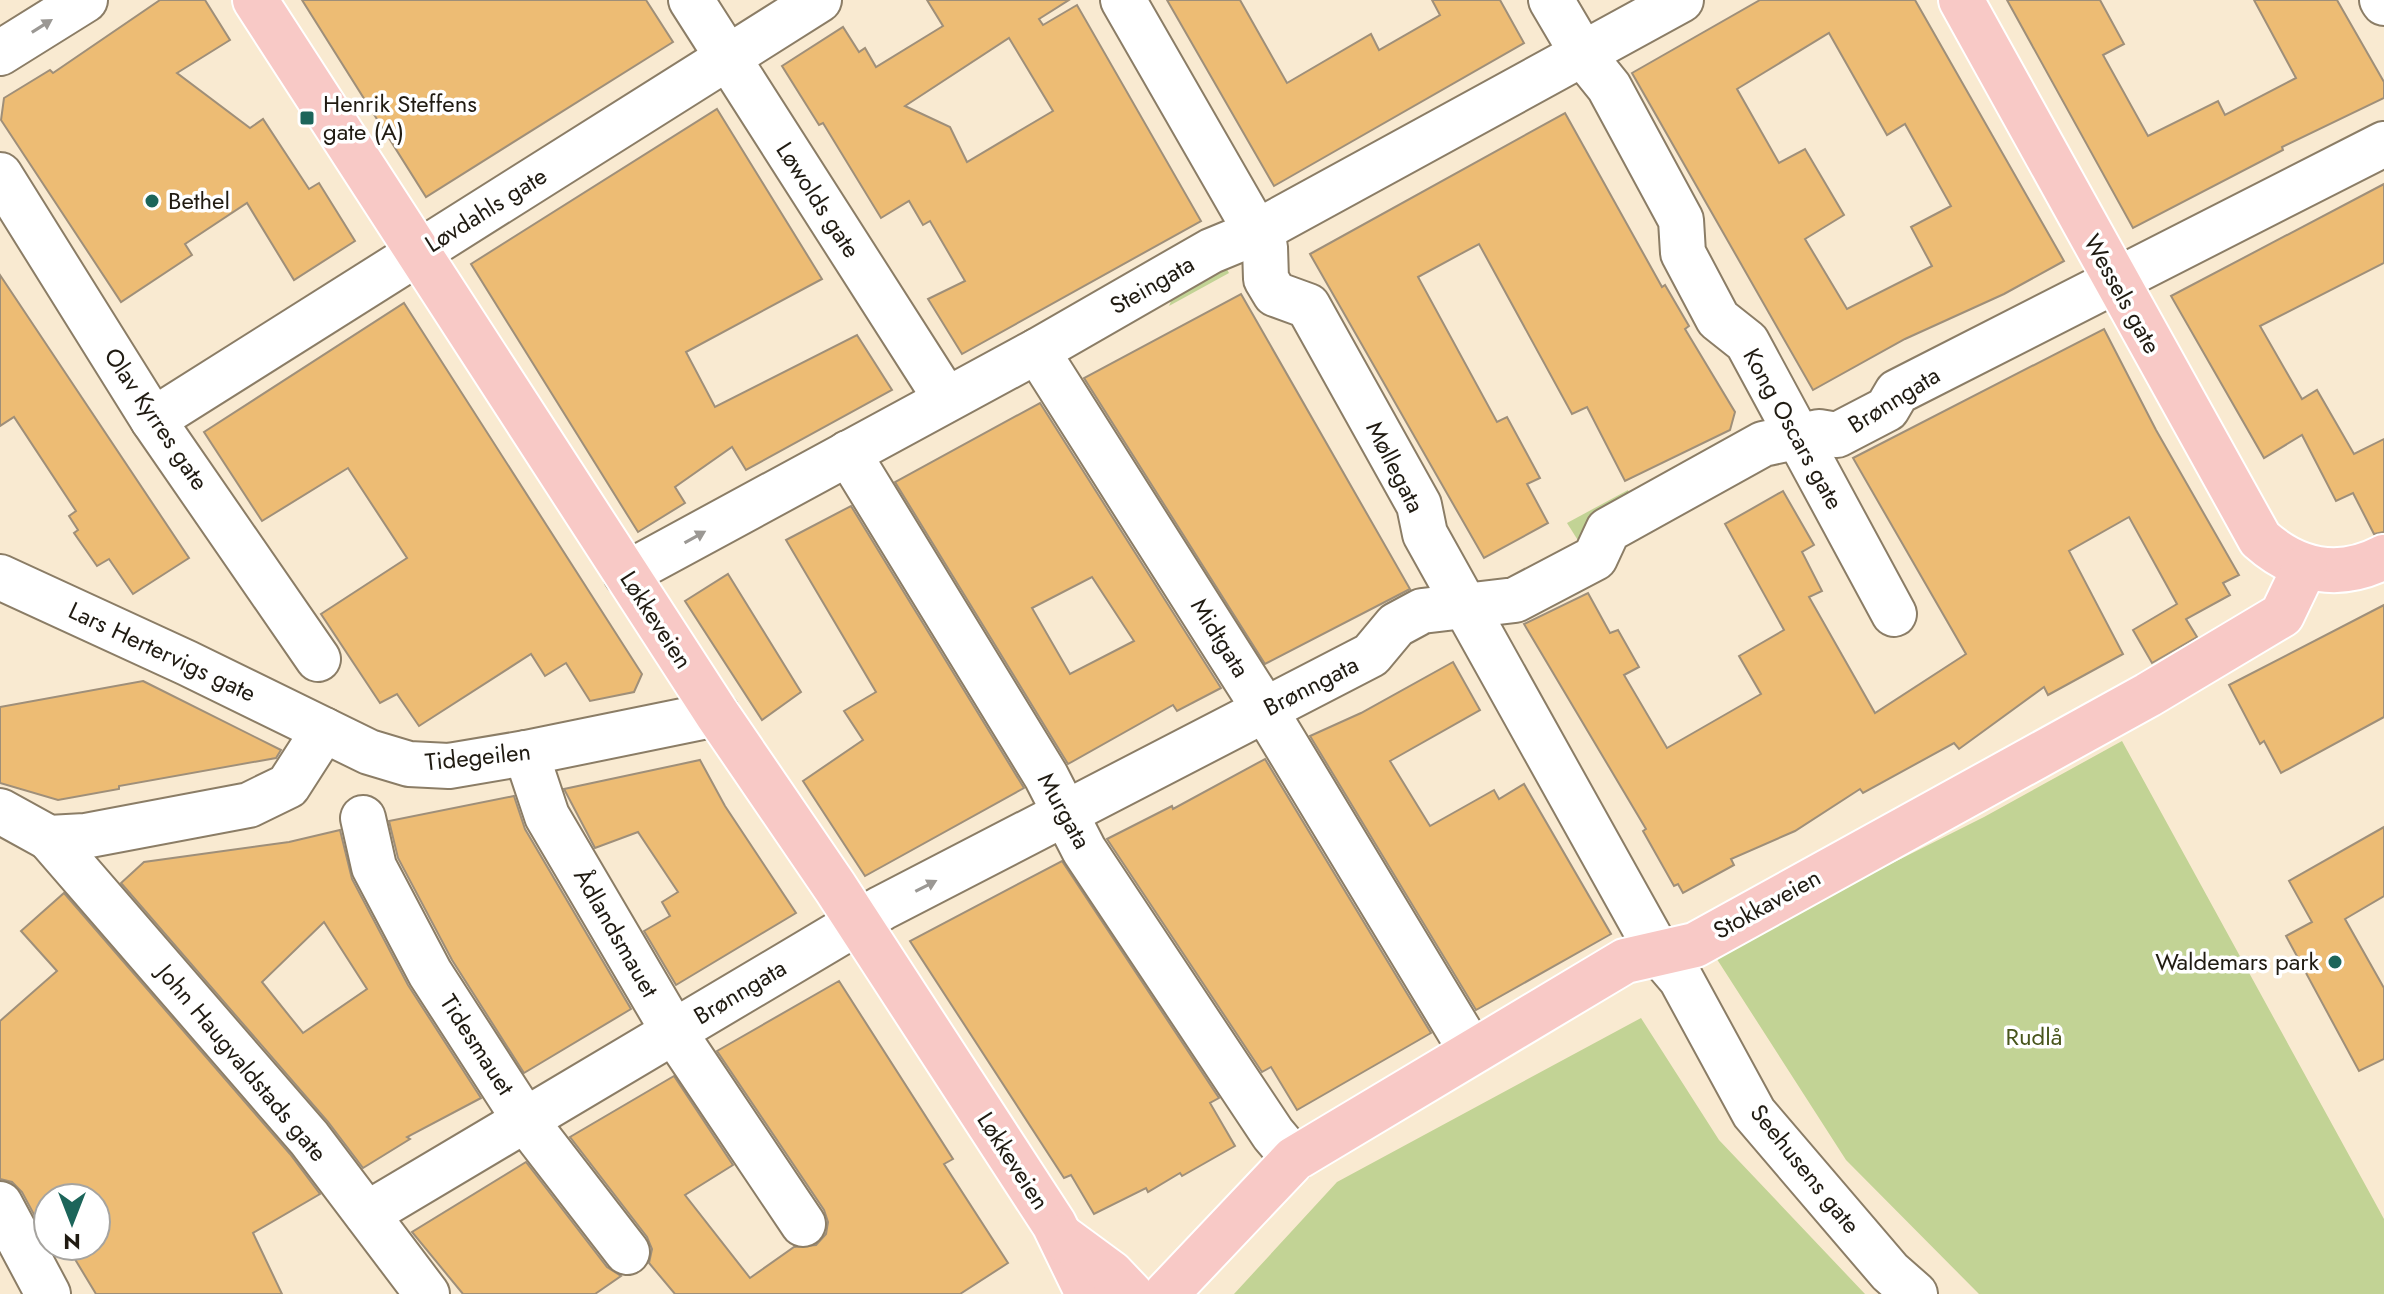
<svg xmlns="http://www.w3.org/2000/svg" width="2384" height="1294" font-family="Jost,sans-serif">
<rect width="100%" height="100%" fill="#f9ead1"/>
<g fill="#c2d395">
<path d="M1221,259L1229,273L1169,306L1179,283Z"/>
<path d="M1628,490L1630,496L1579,542L1567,523Z"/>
<path d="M2122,741L2384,1219V1294H1979L1846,1160L1713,953L1984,817Z"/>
<path d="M1641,1018L1719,1140L1865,1294H1234L1337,1182Z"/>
</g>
<g fill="#edbc74" stroke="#9f8f79" stroke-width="2" fill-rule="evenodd">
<path d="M160,0H205L230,40L177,73L250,128L263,119L309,189L319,183L355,241L294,280L247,203L185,244L192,255L121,302L1,120L4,98L50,70L53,73Z"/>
<path d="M302,0H646L673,42L426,197Z"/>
<path d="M927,0H1069L1039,19L1043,25L1077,5L1201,221L962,354L928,299L965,281L930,221L923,225L909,201L881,218L823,123L819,125L782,66L843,27L859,52L865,48L876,67L943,26ZM1009,38L1053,111L967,162L950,127L905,106Z"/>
<path d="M1167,0H1240L1287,83L1371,34L1379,50L1440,15L1432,0H1500L1524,43L1274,186Z"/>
<path d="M1760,0H1915L2064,261L2004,294L1905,339L1813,390L1632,73ZM1829,33L1887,135L1905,124L1951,206L1911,227L1932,266L1847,309L1805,239L1844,215L1805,149L1779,163L1737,89Z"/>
<path d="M2007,0H2100L2124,44L2103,55L2148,136L2218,101L2225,115L2296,78L2254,0H2337L2384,82V98L2282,147L2283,150L2133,228Z"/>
<path d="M717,109L822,279L686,352L715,407L857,335L892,390L746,470L732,447L675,487L685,503L638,532L471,264Z"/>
<path d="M1565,113L1662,287L1665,285L1689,326L1685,329L1735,412L1730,430L1625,481L1587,407L1572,414L1479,244L1418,277L1497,422L1507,417L1540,478L1527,484L1548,523L1484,558L1310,254Z"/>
<path d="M2384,184V263L2260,326L2302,399L2317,390L2354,454L2384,439V532L2374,534L2353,493L2336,501L2302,435L2264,458L2171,296Z"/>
<path d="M0,275L189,558L133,594L109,559L97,566L74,533L78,530L69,516L76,511L14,417L0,426Z"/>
<path d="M1241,294L1410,589L1265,664L1084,378Z"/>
<path d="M404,303L642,674L634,692L590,701L566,663L545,676L531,654L419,726L397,694L380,703L321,614L407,558L348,468L262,521L204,432Z"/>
<path d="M2104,329L2156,430L2239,575L2223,583L2230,595L2186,619L2197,637L2152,663L2133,630L2177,604L2129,517L2069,551L2123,654L2048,695L2044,687L1959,749L1954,743L1863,793L1860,789L1795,831L1731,859L1734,865L1683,893L1678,884L1674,886L1643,831L1646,829L1524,624L1588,593L1610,633L1618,630L1639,667L1624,675L1667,748L1761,694L1739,656L1784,630L1725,524L1783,491L1814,545L1802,552L1822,591L1809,597L1875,713L1966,654L1853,458Z"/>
<path d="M1040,403L1221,688L1177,711L1173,705L1068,764L895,482ZM1092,577L1134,641L1070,674L1032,608Z"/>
<path d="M851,506L1024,788L865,876L803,781L863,740L844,711L876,692L786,540Z"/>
<path d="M728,574L801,692L762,720L685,601Z"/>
<path d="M2384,605V717L2281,773L2264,741L2260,744L2229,685Z"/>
<path d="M1453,662L1480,710L1390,761L1430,826L1494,790L1499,799L1524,784L1611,934L1476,1010L1310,736L1361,713Z"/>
<path d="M143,681L281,750L276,758L119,786V789L58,800L0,783V707Z"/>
<path d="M1265,759L1431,1033L1297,1110L1271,1067L1262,1072L1107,839L1172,806L1173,809Z"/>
<path d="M700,760L725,806L796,913L676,985L644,931L670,916L662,902L678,892L638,832L595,848L564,789Z"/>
<path d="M514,796L525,829L631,1009L524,1073L452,960L398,858L389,821Z"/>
<path d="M2384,827V896L2345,919L2384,988V1059L2359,1071L2286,936L2312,922L2289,881Z"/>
<path d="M340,830L352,879L408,985L481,1098L407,1137L410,1139L363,1168L328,1122L121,883L144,862L289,842ZM324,922L367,989L303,1033L262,982Z"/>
<path d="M1062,861L1219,1098L1210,1103L1235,1146L1182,1176L1180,1173L1148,1192L1146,1188L1094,1214L1071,1175L1064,1178L910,941Z"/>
<path d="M64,893L290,1154L320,1194L253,1233L282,1294H96L67,1246H96V1198H48L46,1237L22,1192L12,1182L0,1179V1021L57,971L21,931Z"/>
<path d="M839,981L953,1159L944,1164L1008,1263L960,1294H675L649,1263L652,1249L647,1237L570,1137L674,1076L733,1165L685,1195L750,1278L794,1247L816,1245L826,1234L828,1222L824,1210L717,1051Z"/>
<path d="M526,1162L607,1267L621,1276L595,1294H463L412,1232Z"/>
</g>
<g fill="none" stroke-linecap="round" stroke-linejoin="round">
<g stroke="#8b7d66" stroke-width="48">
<g id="minor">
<path d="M691,0L946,399"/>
<path d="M1123,0L1265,247L1266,279L1275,294L1308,306L1419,505L1425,534L1658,952L1681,979L1754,1113L1890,1272L1915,1294"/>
<path d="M1551,0L1584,56L1609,87L1681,220L1683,253L1718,319L1747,342L1894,614"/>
<path d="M2382,0L2384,3"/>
<path d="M0,53L85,0"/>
<path d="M0,175L153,420L318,659"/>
<path d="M1037,351L1265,710L1472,1052"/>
<path d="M153,420L819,0"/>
<path d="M848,453L1046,776L1084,850L1273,1134L1294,1159"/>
<path d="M626,574L1037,351L1211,251L1257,232L1681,0"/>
<path d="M0,577L187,663L369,752L409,764L449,766L526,753L717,714"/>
<path d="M526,753L547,816L674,1032L803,1224"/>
<path d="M0,811L49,838L85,836L249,805L288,786L324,730"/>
<path d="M363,818L374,867L430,973L525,1120L627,1252"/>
<path d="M49,838L309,1138L427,1294"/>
<path d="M0,1204L48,1294"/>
<path d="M367,1214L882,908L1371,655L1396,625L1422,611L1515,600L1595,558L1608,530L1763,444L1819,432L1837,435L1887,409L1897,392L2384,144"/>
</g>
</g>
<g stroke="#fff" stroke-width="48">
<g id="major">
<path d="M255,0L717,714L835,887L1054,1224L1088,1294"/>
<path d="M1961,0L2260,539C2297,572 2340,580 2384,557"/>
<path d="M1062,1237L1111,1273L1131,1294"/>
<path d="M1166,1294L1294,1159L1625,961L1695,945L2148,695L2282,615L2305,567"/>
</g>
</g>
<use href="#minor" stroke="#fff" stroke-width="44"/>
<use href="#major" stroke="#f8c9c6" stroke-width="44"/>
</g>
<defs><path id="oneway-solid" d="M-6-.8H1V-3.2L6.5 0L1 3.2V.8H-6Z" transform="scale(2)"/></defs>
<g fill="#9b9894">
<use href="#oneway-solid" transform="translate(42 26) rotate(-32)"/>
<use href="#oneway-solid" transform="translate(695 537) rotate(-29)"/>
<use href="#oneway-solid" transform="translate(926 886) rotate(-27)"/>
</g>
<g fill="#1c655a" stroke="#fff" stroke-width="3">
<rect x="299" y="110" width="16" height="16" rx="4"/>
<circle cx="152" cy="201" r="8"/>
<circle cx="2335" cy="962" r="8"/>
</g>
<g text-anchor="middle" stroke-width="7" stroke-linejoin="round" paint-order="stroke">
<g font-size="24" fill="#201b12" stroke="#fff" text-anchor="start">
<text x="323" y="112">Henrik Steffens<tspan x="323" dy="28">gate (A)</tspan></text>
<text x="168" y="209">Bethel</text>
<text x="2319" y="970" text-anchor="end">Waldemars park</text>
</g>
<g font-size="24" fill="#201b12" stroke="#fff">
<text transform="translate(818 200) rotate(57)" y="8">Løwolds gate</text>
<text transform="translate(486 210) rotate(-32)" y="8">Løvdahls gate</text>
<text transform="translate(1152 285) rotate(-30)" y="8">Steingata</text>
<text transform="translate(2122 294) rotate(61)" y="8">Wessels gate</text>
<text transform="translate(1894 400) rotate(-32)" y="8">Brønngata</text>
<text transform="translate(156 419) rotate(56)" y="8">Olav Kyrres gate</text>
<text transform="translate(1793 429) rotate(61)" y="8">Kong Oscars gate</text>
<text transform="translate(1395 467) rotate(63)" y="8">Møllegata</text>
<text transform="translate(656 620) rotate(57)" y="8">Løkkeveien</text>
<text transform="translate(1220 638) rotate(58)" y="8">Midtgata</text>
<text transform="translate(162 652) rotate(25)" y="8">Lars Hertervigs gate</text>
<text transform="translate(1311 686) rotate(-27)" y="8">Brønngata</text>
<text transform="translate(478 757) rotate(-6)" y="8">Tidegeilen</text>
<text transform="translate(1064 811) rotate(61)" y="8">Murgata</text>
<text transform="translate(1767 904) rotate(-29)" y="8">Stokkaveien</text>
<text transform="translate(616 933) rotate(60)" y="8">Ådlandsmauet</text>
<text transform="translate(740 992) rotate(-31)" y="8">Brønngata</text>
<text transform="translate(477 1045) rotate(57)" y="8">Tidesmauet</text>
<text transform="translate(242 1063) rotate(50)" y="8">John Haugvaldstads gate</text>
<text transform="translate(1013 1161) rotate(57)" y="8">Løkkeveien</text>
<text transform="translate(1805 1169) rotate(51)" y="8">Seehusens gate</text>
</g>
<g font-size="24" fill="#48551c" stroke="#fff">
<text x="2034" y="1045">Rudlå</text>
</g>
</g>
<g transform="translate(72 1222) rotate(180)"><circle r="38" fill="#ffffff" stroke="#a6a4a0" stroke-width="2"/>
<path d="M0-6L14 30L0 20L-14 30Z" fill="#1c655a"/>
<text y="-12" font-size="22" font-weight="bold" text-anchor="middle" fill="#201b12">N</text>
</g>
</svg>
